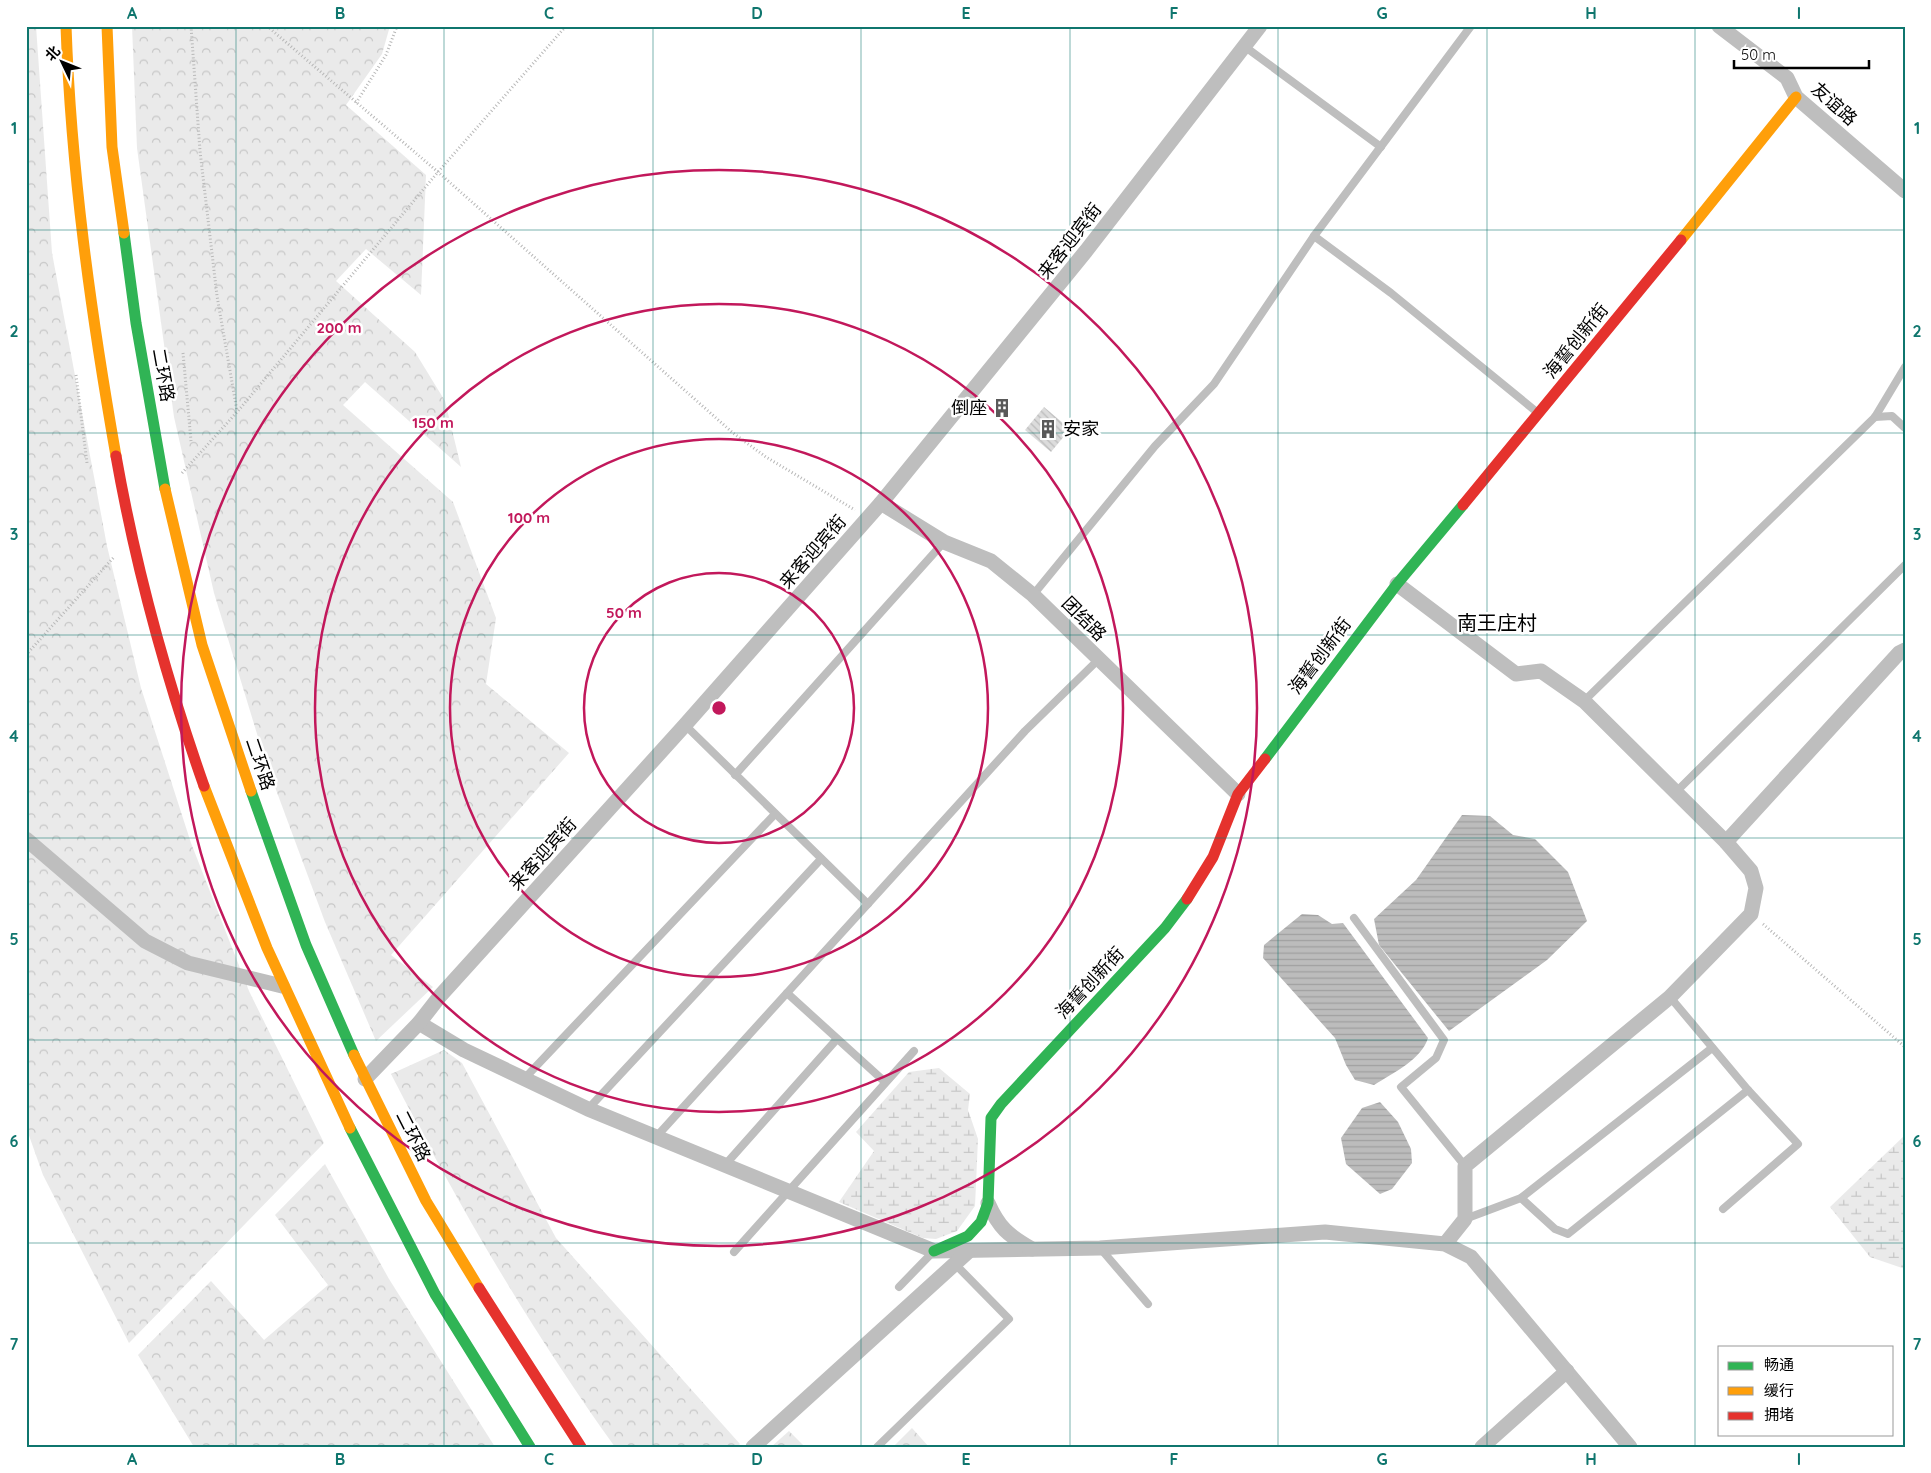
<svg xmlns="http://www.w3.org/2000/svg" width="1931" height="1473" font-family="Quicksand,'Noto Sans SC',sans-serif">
<defs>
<pattern id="forest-crowns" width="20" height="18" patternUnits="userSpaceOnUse" patternTransform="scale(1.25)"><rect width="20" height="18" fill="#eaeaea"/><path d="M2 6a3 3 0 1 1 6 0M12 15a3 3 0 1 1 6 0" fill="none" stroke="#c7c7c7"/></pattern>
<pattern id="wetland-marsh" width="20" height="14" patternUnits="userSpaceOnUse" patternTransform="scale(1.25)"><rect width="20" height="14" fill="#eaeaea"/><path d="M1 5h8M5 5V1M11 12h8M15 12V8" fill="none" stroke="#c7c7c7"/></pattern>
<pattern id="water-rules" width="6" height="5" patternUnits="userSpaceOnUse" patternTransform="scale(1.25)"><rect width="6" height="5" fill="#bcbcbc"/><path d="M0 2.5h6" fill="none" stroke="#a0a0a0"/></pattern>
<pattern id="building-back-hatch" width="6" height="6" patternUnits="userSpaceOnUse" patternTransform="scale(1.25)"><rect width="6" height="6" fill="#dcdcdc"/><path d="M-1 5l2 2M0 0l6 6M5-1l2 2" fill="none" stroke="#bbb"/></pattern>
</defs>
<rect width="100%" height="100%" fill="#fff"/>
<g fill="url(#forest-crowns)">
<path d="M26,26H36L52,253L107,546L141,688L191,843L249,991L324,1143L129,1343L43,1175L26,1127Z"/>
<path d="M132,26H390L382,54L346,105L426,175L421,295L366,249L336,281L415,352L445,401L461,467L365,382L343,405L453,502L496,618L486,684L569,753L391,955L433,987L376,1041L325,922L265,760L214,593L174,417L137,148Z"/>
<path d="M444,1050L462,1063L556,1238L740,1444L737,1447H615C530,1329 457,1203 391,1074Z"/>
<path d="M325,1164L389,1279L495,1447H194L138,1355L211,1281L264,1340L328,1285L275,1215Z"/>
<path d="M912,1428L929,1447H893Z"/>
<path d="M789,1431L805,1447H771Z"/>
</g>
<g fill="url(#wetland-marsh)">
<path d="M939,1068L970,1094L968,1110L978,1139L975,1206L957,1231L936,1239L923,1238L839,1202L874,1151L856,1132L909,1072Z"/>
<path d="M1905,1135V1269L1870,1257L1830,1207Z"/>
</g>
<g fill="url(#water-rules)">
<path d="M1462,815L1490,816L1513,835L1535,839L1568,872L1587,921L1547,960L1449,1031L1379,945L1374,919L1416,880Z"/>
<path d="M1302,914L1318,915L1332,924L1343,923L1428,1038C1422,1059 1393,1073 1374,1085L1355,1080L1346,1065L1335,1038L1263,958L1264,945Z"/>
<path d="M1380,1102L1398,1122L1411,1149L1412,1163L1392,1189L1380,1194L1346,1164L1341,1138L1362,1108Z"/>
</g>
<path fill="url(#building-back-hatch)" d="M1044,407L1070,429L1051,452L1025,430Z"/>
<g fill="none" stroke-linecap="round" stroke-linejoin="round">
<g stroke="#b8b8b8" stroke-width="3" stroke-dasharray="1 2.5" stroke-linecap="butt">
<path d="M191,26L200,151L217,296L237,411"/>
<path d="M267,26L438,172L733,433L766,457L855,510"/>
<path d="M356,103L386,55L397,26"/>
<path d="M183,353L191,441"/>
<path d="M76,375L87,463"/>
<path d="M182,473L238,411L438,172L566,26"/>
<path d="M26,655L114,557"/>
<path d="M1763,924L1905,1047"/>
</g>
<g stroke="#bebebe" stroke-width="8">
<path d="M1244,46L1381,147"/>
<path d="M1314,236L1391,293L1538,413"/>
<path d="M1875,417L1892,416L1905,428"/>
<path d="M1033,595L1155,446L1214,384L1314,236L1471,26"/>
<path d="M1584,701L1875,417L1905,367"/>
<path d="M685,725L868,904"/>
<path d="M735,775L944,542"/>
<path d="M1676,792L1905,565"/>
<path d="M1354,918L1444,1040L1436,1058L1401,1087L1465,1166"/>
<path d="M787,993L885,1082"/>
<path d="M1670,997L1748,1090L1798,1144L1723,1209"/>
<path d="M524,1079L775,814"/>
<path d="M588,1109L821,859"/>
<path d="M657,1136L1025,731L1098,660"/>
<path d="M725,1165L837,1039"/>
<path d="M1521,1198L1555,1229L1568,1234L1748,1090"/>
<path d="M1465,1219L1521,1198L1712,1048"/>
<path d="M1100,1248L1148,1304"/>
<path d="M734,1252L914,1051"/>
<path d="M899,1287L932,1253"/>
<path d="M877,1447L1009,1319L955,1264"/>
</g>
<g stroke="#bebebe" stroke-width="15">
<path d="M1719,26L1787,78L1796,97L1905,191"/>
<path d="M881,503L944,542L991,561L1033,595L1238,794"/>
<path d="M1397,584L1516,674L1541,671L1584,701L1726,842L1751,871L1756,888L1751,914L1670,997L1465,1166V1219L1445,1244"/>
<path d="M26,839L145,941L188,963L282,986"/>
<path d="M1726,842L1899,653L1905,650"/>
<path d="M419,1023L464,1050L588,1109L934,1251L1100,1248L1325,1232L1445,1244L1471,1257L1630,1447"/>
<path d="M365,1079L419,1023L440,996L685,725L881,503L1086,251L1260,26"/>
<path d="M988,1203C999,1228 1008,1235 1032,1249"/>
<path d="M753,1447L969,1251"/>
<path d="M1482,1447L1567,1371"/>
</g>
<g stroke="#30b455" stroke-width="11">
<path d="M124,233L136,323L165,489"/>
<path d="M1265,759L1397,584L1463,505"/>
<path d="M251,791L306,945L354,1055"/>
<path d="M350,1128L435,1294L530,1447"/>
<path d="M934,1251L968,1236L981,1222L988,1203L991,1118L1001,1104L1165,928L1187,899"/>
</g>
<g stroke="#ff9f0a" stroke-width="11">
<path d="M66,26C71,171 91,314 116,456"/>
<path d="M107,26L112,147L124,233"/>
<path d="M1681,240L1796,97"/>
<path d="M165,489L202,645L251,791"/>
<path d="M204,786L267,948L350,1128"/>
<path d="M354,1055L426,1201L479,1288"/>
</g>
<g stroke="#e5322d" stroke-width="11">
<path d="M116,456C136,569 166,678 204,786"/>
<path d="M1463,505L1681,240"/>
<path d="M1187,899L1213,857L1238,794L1265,759"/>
<path d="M479,1288L581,1447"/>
</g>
</g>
<path fill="none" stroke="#0f766e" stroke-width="1" stroke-opacity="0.55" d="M236,26V1447M444,26V1447M653,26V1447M861,26V1447M1070,26V1447M1278,26V1447M1487,26V1447M1695,26V1447M26,230H1905M26,433H1905M26,635H1905M26,838H1905M26,1040H1905M26,1243H1905"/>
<g fill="none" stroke="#c2185b" stroke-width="2.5">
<circle cx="719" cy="708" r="135"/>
<circle cx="719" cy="708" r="269"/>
<circle cx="719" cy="708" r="404"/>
<circle cx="719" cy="708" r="538"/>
</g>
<defs>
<g id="building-bare" transform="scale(1.5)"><path d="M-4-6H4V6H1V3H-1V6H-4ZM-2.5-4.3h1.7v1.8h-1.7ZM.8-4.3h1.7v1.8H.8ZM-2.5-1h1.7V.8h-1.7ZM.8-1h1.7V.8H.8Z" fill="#595959" stroke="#fff" stroke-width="2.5" paint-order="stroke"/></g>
</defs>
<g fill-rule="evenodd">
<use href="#building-bare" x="1002" y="408"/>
<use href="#building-bare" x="1048" y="429"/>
</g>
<g text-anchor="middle" stroke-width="5" stroke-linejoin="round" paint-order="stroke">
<g font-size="18" fill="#000" stroke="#fff">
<text transform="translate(1834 104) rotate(42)" y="6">友谊路</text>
<text transform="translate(1070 241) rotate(-52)" y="6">来客迎宾街</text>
<text transform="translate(1576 341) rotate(-51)" y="6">海誓创新街</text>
<text transform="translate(163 375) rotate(80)" y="6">二环路</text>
<text transform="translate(813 552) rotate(-49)" y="6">来客迎宾街</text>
<text transform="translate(1084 619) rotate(45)" y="6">团结路</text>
<text transform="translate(1320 656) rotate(-53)" y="6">海誓创新街</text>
<text transform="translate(260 764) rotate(71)" y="6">二环路</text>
<text transform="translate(543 854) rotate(-48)" y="6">来客迎宾街</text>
<text transform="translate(1090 983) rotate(-47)" y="6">海誓创新街</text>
<text transform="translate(413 1136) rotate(63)" y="6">二环路</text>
</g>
<g font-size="18" fill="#000" stroke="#fff" text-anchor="end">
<text x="987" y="414">倒座</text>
<text x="1063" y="435" text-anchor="start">安家</text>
</g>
<g font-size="20" fill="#000" stroke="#fff">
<text x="1497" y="630">南王庄村</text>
</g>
</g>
<circle cx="719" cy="708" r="8" fill="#c2185b" stroke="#fff" stroke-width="2.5"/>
<g font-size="15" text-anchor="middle" font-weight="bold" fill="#c2185b" stroke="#fff" stroke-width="5" stroke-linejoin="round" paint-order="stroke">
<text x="339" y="333">200 m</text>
<text x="433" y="428">150 m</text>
<text x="529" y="523">100 m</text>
<text x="624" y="618">50 m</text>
</g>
<rect width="1931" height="1473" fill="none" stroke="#ffffff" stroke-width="55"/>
<rect x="1718" y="1346" width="175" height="90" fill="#ffffff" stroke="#999999"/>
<rect x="1728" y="1362" width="25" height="8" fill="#30b455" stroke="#999999"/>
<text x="1764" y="1370" font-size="15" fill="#000000">畅通</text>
<rect x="1728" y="1387" width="25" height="8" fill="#ff9f0a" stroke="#999999"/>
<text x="1764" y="1396" font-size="15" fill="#000000">缓行</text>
<rect x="1728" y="1412" width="25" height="8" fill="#e5322d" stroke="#999999"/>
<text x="1764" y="1420" font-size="15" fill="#000000">拥堵</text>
<g transform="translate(62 62) rotate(313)" stroke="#ffffff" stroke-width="4" paint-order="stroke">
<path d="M0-4L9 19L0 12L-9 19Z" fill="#000000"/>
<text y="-8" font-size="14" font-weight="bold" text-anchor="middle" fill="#000000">北</text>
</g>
<path d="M1734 60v8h135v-8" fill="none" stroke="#000000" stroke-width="2.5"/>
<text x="1741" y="60" font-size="15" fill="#000000" stroke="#ffffff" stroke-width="4" paint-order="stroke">50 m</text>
<rect x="28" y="28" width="1876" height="1418" fill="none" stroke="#0f766e" stroke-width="2"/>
<g font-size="16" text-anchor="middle" font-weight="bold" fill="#0f766e">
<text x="132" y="19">A</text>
<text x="340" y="19">B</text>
<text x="549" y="19">C</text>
<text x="757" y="19">D</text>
<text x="966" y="19">E</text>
<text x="1174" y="19">F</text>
<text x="1382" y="19">G</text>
<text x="1591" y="19">H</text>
<text x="1799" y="19">I</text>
<text x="14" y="134">1</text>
<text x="1917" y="134">1</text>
<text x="14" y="337">2</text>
<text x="1917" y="337">2</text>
<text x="14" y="540">3</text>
<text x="1917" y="540">3</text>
<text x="14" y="742">4</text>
<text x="1917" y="742">4</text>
<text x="14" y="945">5</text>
<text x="1917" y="945">5</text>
<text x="14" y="1147">6</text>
<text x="1917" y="1147">6</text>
<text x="14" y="1350">7</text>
<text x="1917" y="1350">7</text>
<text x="132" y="1465">A</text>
<text x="340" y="1465">B</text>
<text x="549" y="1465">C</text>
<text x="757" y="1465">D</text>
<text x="966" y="1465">E</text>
<text x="1174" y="1465">F</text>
<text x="1382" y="1465">G</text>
<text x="1591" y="1465">H</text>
<text x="1799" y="1465">I</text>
</g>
</svg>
